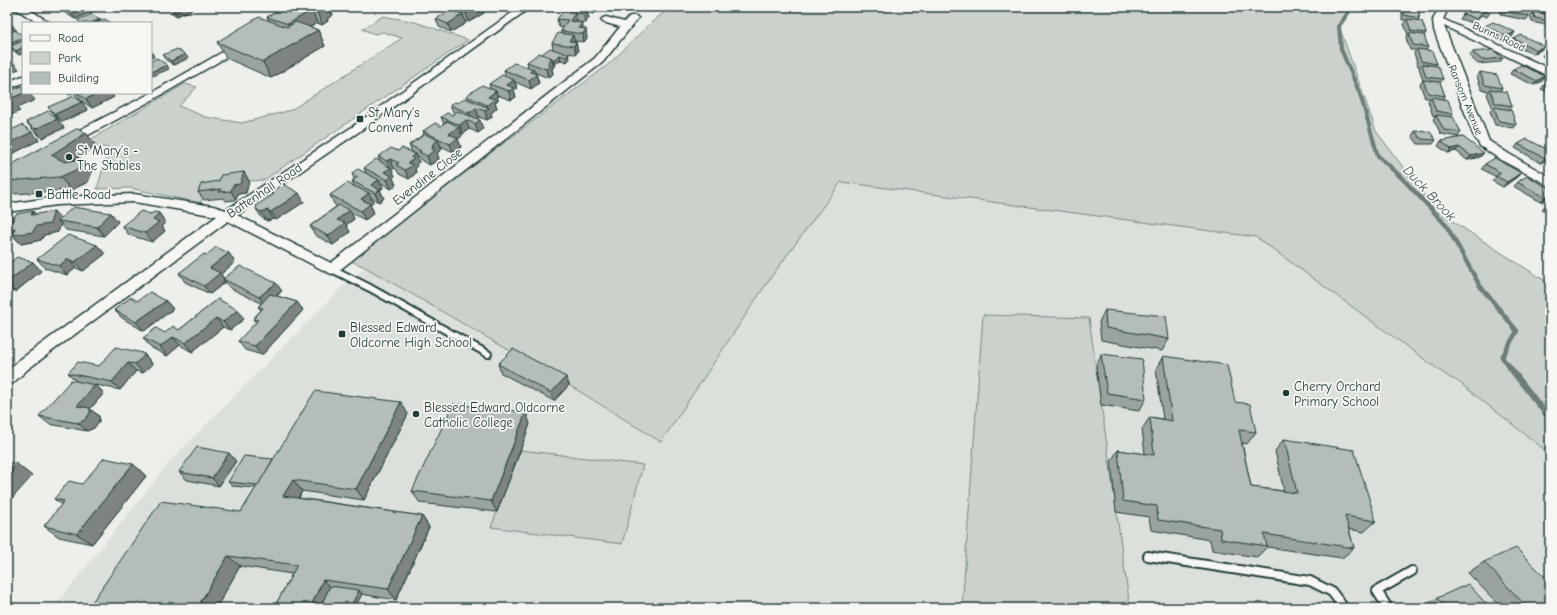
<svg xmlns="http://www.w3.org/2000/svg" width="1557" height="615" font-family="'Comic Neue',sans-serif">
<rect width="100%" height="100%" fill="#edefea"/>
<filter id="ink" filterUnits="userSpaceOnUse"><feTurbulence type="fractalNoise" baseFrequency=".025" numOctaves="2"/><feDisplacementMap in="SourceGraphic" scale="8" xChannelSelector="R" yChannelSelector="G"/><feConvolveMatrix kernelMatrix="1 2 1 2 8 2 1 2 1" color-interpolation-filters="sRGB"/></filter>
<g filter="url(#ink)">
<path fill="#dce0db" d="M841,182L1257,237L1450,378L1455,380L1550,454V608H1130L1089,318L983,315L962,608H53L172,459L344,285L365,267L569,385L661,442L769,280Z"/>
<g fill="#cbd2cc" stroke="#758880">
<path d="M671,7H1352L1339,26L1376,131L1435,210L1550,284V454L1456,380L1450,378L1256,237L841,182L769,280L661,442L569,385L365,267L348,260L609,64L652,22Z"/>
<path d="M383,16L415,22L468,40L264,180L249,181L206,192L200,203L130,188L97,189L109,148L96,146L88,141L185,84L197,87L179,106L205,117L242,123L291,110L402,38L383,32L375,34L362,29Z"/>
<path d="M983,315L1089,318L1130,608H962Z"/>
<path d="M521,450L643,465L622,544L491,527Z"/>
</g>
<g fill="none" stroke-linecap="round" stroke-linejoin="round">
<path stroke="#6c7e77" stroke-width="4" d="M1352,7L1339,26L1341,49L1360,94L1378,156L1386,163"/>
<path stroke="#6c7e77" stroke-width="4.5" d="M1385,162L1402,178L1446,225L1480,286L1517,331L1502,357L1508,365"/>
<path stroke="#6c7e77" stroke-width="6" d="M1507,364L1550,419"/>
<g stroke="#1f3d34" stroke-width="10">
<path id="lane-far1" d="M332,269L370,288L488,354"/>
</g>
<g stroke="#1f3d34" stroke-width="12">
<g id="lane">
<path d="M1148,556L1310,581L1332,592L1344,608"/>
<path d="M1388,608L1377,591L1412,571"/>
</g>
</g>
<g stroke="#1f3d34" stroke-width="3">
<g id="street">
<path d="M7,7H26L50,23H38L16,9L7,12Z"/>
<path d="M520,7H531L360,131L237,215L331,263L595,58L620,27L603,22L601,20L603,18L606,17L624,22L630,16H636L638,18L603,62L337,272L332,274L327,272L228,221L28,369L12,384L7,386V371L18,361L217,216L134,202L57,205L7,212V204L57,197L134,194L213,206L226,210L352,127Z"/>
<path d="M1439,7H1449L1443,19L1550,69V76L1546,75L1444,26L1489,141L1509,154L1550,177V186L1501,160L1480,146L1473,134L1434,30L1433,20Z"/>
<path d="M1527,7L1550,8V14L1529,9Z"/>
<path d="M240,42L245,45L244,47L156,98L72,144H64L62,141L64,138L151,93Z"/>
<path d="M23,76V83L7,89V82Z"/>
</g>
</g>
<use href="#lane-far1" stroke="#f6f6f2" stroke-width="6"/>
<use href="#lane" stroke="#f6f6f2" stroke-width="8"/>
<use href="#street" fill="#f6f6f2" fill-rule="evenodd"/>
</g>
<g fill="#9ba39e" stroke="#1f3d34">
<path d="M53,7H93L96,10L75,19L62,11L61,10L59,11Z"/>
<path d="M162,7H197L177,16Z"/>
<path d="M285,7H330L333,15L327,19L328,21L322,25L317,23L310,27L318,30L325,46L271,78L226,58L217,42L269,20L267,17Z"/>
<path d="M457,7H496L490,11L483,9L484,13L469,22L465,20L466,23L451,32L439,27L436,19L456,12L455,8Z"/>
<path d="M566,7H599V10L593,14L587,12L589,18L585,23L577,22L583,29L587,38L584,42L575,41L578,51L576,54L564,53L570,59L567,62L561,60L554,65V67L552,68L553,74L548,78L536,73L539,83L531,89L515,82L517,88L514,90L516,97L511,100L497,95L498,100L495,102L497,108L491,113L492,117L487,120L479,117L476,119L483,129L478,133L469,129L463,134L461,133L462,136L458,139L461,147L453,152L441,146L442,149L437,153L439,159L430,165L422,161L421,158L417,156L419,162L416,165L417,167L415,169L416,173L409,179L399,174L397,170L394,168L392,170L395,176L393,178L396,185L391,189L381,183L383,188L380,190L384,198L379,202L371,198L373,202L370,204L374,213L365,220L351,213L354,219L346,225L350,232L333,245L315,235L310,226L337,206L334,204L330,195L354,186L352,181L354,179L352,173H366L364,168L380,161L378,157L398,151L412,152L409,145L424,134L423,131L441,126L444,124L441,117L452,115L454,114L450,105L458,103L467,99L466,96L491,89L489,84L506,77L504,70L528,67L527,62L553,49L552,43L561,33V31L563,28L559,27L557,19L567,10Z"/>
<path d="M642,7H652L649,11L642,9Z"/>
<path d="M653,7H667L665,9Z"/>
<path d="M1403,7H1421L1419,9V18L1418,21L1426,33L1424,36L1428,47L1426,50L1437,64L1435,66L1443,79L1440,83L1445,96L1443,99L1453,114L1451,117L1461,132L1458,137L1441,134L1433,119L1436,116H1433L1428,101L1430,98H1425L1420,84L1423,80L1419,68L1420,66H1418L1414,53L1416,50H1410L1406,38L1408,35L1404,24L1406,20H1402V9Z"/>
<path d="M1468,7L1492,9L1487,17L1481,15L1475,24L1460,19Z"/>
<path d="M1501,7H1517L1529,16L1526,20L1501,15L1500,9Z"/>
<path d="M1533,12L1550,15V26L1532,22L1530,16Z"/>
<path d="M7,19L17,32L23,36V53L19,55L13,50L11,48L7,45Z"/>
<path d="M1485,26L1512,37L1504,41L1482,30Z"/>
<path d="M1514,39L1544,46L1541,50L1533,54L1510,44Z"/>
<path d="M1550,49V60L1542,56L1545,52Z"/>
<path d="M1472,52L1503,58L1500,62L1478,64L1469,56Z"/>
<path d="M163,55L188,58L174,65L166,60Z"/>
<path d="M1513,69L1545,76L1542,81L1534,85L1510,74Z"/>
<path d="M1480,72L1502,88L1500,91L1512,106L1510,109L1516,124L1513,128L1495,125L1490,111L1493,107H1492L1487,94L1489,91L1482,90L1477,77Z"/>
<path d="M1550,81V93L1541,89L1545,84Z"/>
<path d="M74,93H111L114,97L92,108L79,99Z"/>
<path d="M48,107L88,110L62,122L55,116Z"/>
<path d="M57,119L64,128L42,138L33,130L26,122Z"/>
<path d="M1415,131L1436,140L1433,144H1418L1412,136Z"/>
<path d="M7,132H32L39,140L12,154L7,150Z"/>
<path d="M86,133L96,146L73,161L92,172L88,182L71,190L15,194L7,185V167Z"/>
<path d="M1463,137L1480,157L1467,160L1456,151L1448,153L1438,146L1441,141Z"/>
<path d="M1518,144L1550,157L1541,163L1515,148Z"/>
<path d="M1485,164L1521,173L1517,177L1503,187L1492,181L1496,177L1482,169Z"/>
<path d="M244,172L249,181L246,193L238,194L236,200L225,201L223,198L204,200L198,192L219,181Z"/>
<path d="M1517,182L1550,196L1541,202L1513,186Z"/>
<path d="M271,192L304,202L276,220L273,219L267,221L262,218L256,209L273,195Z"/>
<path d="M1550,203V214L1542,209L1546,205Z"/>
<path d="M111,213L118,222L104,236L66,230L61,224L58,232L44,235L41,240L21,244L12,235L13,233L11,236L14,218L36,214L61,219Z"/>
<path d="M159,213L165,222L162,226L165,231L152,242L129,235L122,226L150,214Z"/>
<path d="M97,245L105,254L83,271L76,268L67,275L45,268L37,259Z"/>
<path d="M207,255L235,262L221,274L224,279L282,291L277,296L297,302L303,310L262,355L245,350L238,341L256,323L253,319L261,310L258,307L261,303L230,288L225,282L210,294L185,282L179,273Z"/>
<path d="M33,262L41,271L15,292L7,289V265Z"/>
<path d="M218,299L244,319L230,330L223,327L192,352L180,345L167,356L150,347L143,338L179,330Z"/>
<path d="M137,301H166L173,309L144,331L122,318L114,310Z"/>
<path d="M1105,310L1169,339L1162,351L1101,340L1099,322Z"/>
<path d="M143,353L150,361L152,364L143,373L136,371L120,390L96,385L104,393L90,409L99,416V421L94,428L87,431L49,424L39,416L76,381L68,373L99,366Z"/>
<path d="M1101,354L1146,399L1139,411L1101,405L1096,367Z"/>
<path d="M1163,356L1235,402L1256,432L1247,444L1242,443L1251,487L1284,491L1275,451L1284,439L1376,521L1364,532L1349,529L1354,548L1342,558L1267,547L1257,557L1212,550L1210,540L1151,530L1149,517L1116,512L1111,461L1118,450L1145,454L1142,429L1150,417L1163,419L1156,369Z"/>
<path d="M498,364L566,377L569,385L554,401L501,373Z"/>
<path d="M408,414L364,500L302,491L299,498L422,516L429,527L396,600L361,594L355,608H281L276,604L292,574L240,566L216,608H88L241,512L256,488L232,486L228,482L273,459Z"/>
<path d="M530,424L497,512L420,503L412,491Z"/>
<path d="M236,461L219,486L187,480L179,472Z"/>
<path d="M133,464L146,476L92,544L59,537L44,526L62,505L54,499L82,484Z"/>
<path d="M1484,562L1550,608H1502L1468,573Z"/>
<path d="M1437,598L1490,608H1422Z"/>
</g>
<g fill="#7e8481" stroke="#1f3d34">
<path d="M56,7H59L61,10L59,11Z"/>
<path d="M77,7H93L96,10L75,19L69,11Z"/>
<path d="M172,7H197L177,16Z"/>
<path d="M321,7H330L333,15L327,19L328,21L322,25L317,12Z"/>
<path d="M477,7H483L484,13L469,22L466,13Z"/>
<path d="M488,7H496L490,11Z"/>
<path d="M580,7H586L589,18L585,23L584,14L578,9Z"/>
<path d="M592,7H599V10L593,14Z"/>
<path d="M649,7H652L649,11Z"/>
<path d="M312,10L317,23L294,36L288,24Z"/>
<path d="M575,13L577,22L570,21Z"/>
<path d="M463,14L466,23L451,32L448,24Z"/>
<path d="M7,19L17,31L7,36Z"/>
<path d="M100,19L102,23H91Z"/>
<path d="M582,23L584,31L578,28Z"/>
<path d="M586,29L587,38L584,42L583,34Z"/>
<path d="M318,30L325,46L271,78L263,62Z"/>
<path d="M1515,32L1512,37L1504,41L1507,36Z"/>
<path d="M573,35L575,43L569,41Z"/>
<path d="M23,37V43L10,46L11,48L7,44Z"/>
<path d="M576,42L578,51L576,54L574,46Z"/>
<path d="M1544,46L1541,50L1533,54L1537,50Z"/>
<path d="M22,48L23,50V53L19,55L16,51Z"/>
<path d="M151,52H152L154,57L151,58Z"/>
<path d="M185,54L188,58L174,65L171,61Z"/>
<path d="M560,55L561,60L554,65L553,60Z"/>
<path d="M569,55L570,59L567,62L566,57Z"/>
<path d="M552,58L554,67L552,68L553,74L548,78L546,69L547,64L548,61Z"/>
<path d="M12,61L19,69L7,74V63Z"/>
<path d="M167,65L169,69L153,76L151,72Z"/>
<path d="M534,69L539,83L531,89L529,80L530,72Z"/>
<path d="M1545,76L1542,81L1534,85L1537,81Z"/>
<path d="M514,80L517,88L514,90L516,97L511,100L507,85Z"/>
<path d="M496,91L498,100L495,102L497,108L491,113L492,117L487,120L485,111L488,109L487,105L488,97Z"/>
<path d="M24,93H29L35,100L17,108L20,111L11,115L7,110V105L9,99Z"/>
<path d="M67,93H73L69,95Z"/>
<path d="M99,93H111L114,97L92,108L86,99Z"/>
<path d="M82,102L88,110L62,122L55,114Z"/>
<path d="M476,108L479,117L472,122L469,113Z"/>
<path d="M57,119L64,128L42,138L35,129Z"/>
<path d="M466,120L469,129L463,134L460,125Z"/>
<path d="M480,120L483,129L478,133L475,124Z"/>
<path d="M459,127L462,136L458,139L461,147L453,152L450,144L449,134Z"/>
<path d="M32,132L39,140L12,154L7,147V144Z"/>
<path d="M86,133L96,146L61,168L51,155Z"/>
<path d="M438,140L442,149L437,153L439,159L430,165L427,156L432,145Z"/>
<path d="M1459,147L1456,151L1448,153L1451,149Z"/>
<path d="M1484,153L1480,157L1467,160L1471,156Z"/>
<path d="M416,154L419,162L416,165L417,167L415,169L416,173L409,179L405,170L411,157Z"/>
<path d="M1550,155V157L1541,163L1545,158Z"/>
<path d="M82,159L92,172L88,182L71,190L60,177Z"/>
<path d="M390,159L394,168L392,170L395,176L393,178L396,185L391,189L384,172L390,168L387,161Z"/>
<path d="M244,172L249,181L246,193L238,194L236,200L231,191L233,185Z"/>
<path d="M1521,173L1517,177L1503,187L1507,182Z"/>
<path d="M379,180L383,188L380,190L384,198L379,202L371,185Z"/>
<path d="M299,193L304,202L276,220L271,212Z"/>
<path d="M369,193L373,202L370,204L374,213L365,220L361,211V199Z"/>
<path d="M1550,194V196L1541,202L1545,197Z"/>
<path d="M268,210L273,219L267,221L261,212Z"/>
<path d="M350,210L354,219L346,225L350,232L333,245L328,236L337,220Z"/>
<path d="M33,211L41,220L31,215Z"/>
<path d="M54,211L62,220L58,221L61,224L58,232L44,235L41,240L21,244L12,235H14L13,233L11,236L7,237V219L10,213L18,221L36,226Z"/>
<path d="M111,213L118,222L104,236L97,227Z"/>
<path d="M159,213L165,222L162,226L165,231L152,242L145,233L153,220Z"/>
<path d="M97,245L105,254L83,271L75,262Z"/>
<path d="M229,253L235,262L221,274L225,281L223,279L225,282L210,294L204,286L210,268Z"/>
<path d="M68,259L76,268L67,275L59,266Z"/>
<path d="M33,262L41,271L15,292L7,284V282Z"/>
<path d="M276,283L282,291L265,305L259,297Z"/>
<path d="M7,292L10,295L7,297Z"/>
<path d="M166,301L173,309L144,331L136,322Z"/>
<path d="M297,302L303,310L262,355L255,346Z"/>
<path d="M238,310L244,319L230,330L223,322Z"/>
<path d="M216,318L223,327L192,352L185,343Z"/>
<path d="M173,337L180,345L167,356L160,347Z"/>
<path d="M143,353L150,361L152,364L143,373L135,364Z"/>
<path d="M128,363L136,371L120,390L112,382Z"/>
<path d="M566,377L569,385L554,401L551,393Z"/>
<path d="M95,385L104,393L90,409L99,416V421L94,428L87,431L78,423L77,406Z"/>
<path d="M401,402L408,414L364,500L356,489Z"/>
<path d="M526,412L530,424L497,512L491,501Z"/>
<path d="M229,453L236,461L219,486L212,478Z"/>
<path d="M17,464L32,476L7,504V475Z"/>
<path d="M133,464L146,476L92,544L77,534Z"/>
<path d="M293,480L302,491L293,507L283,496Z"/>
<path d="M422,516L429,527L396,600L388,589Z"/>
<path d="M228,556L240,566L216,608H197Z"/>
<path d="M323,580L333,590L325,608H310Z"/>
<path d="M359,590L362,594L355,608H350Z"/>
</g>
<g fill="#b4bdb8" stroke="#1f3d34">
<path d="M63,7H77L69,11Z"/>
<path d="M285,7H321L320,8L323,9L317,12L312,10L288,24L267,17Z"/>
<path d="M457,7H477L466,13L455,8Z"/>
<path d="M573,7H580L578,9Z"/>
<path d="M1404,7H1413L1419,8V18L1404,15Z"/>
<path d="M1468,7H1485L1492,9L1490,12L1484,11L1477,19L1463,14Z"/>
<path d="M1503,7H1517L1528,9L1529,16L1504,11Z"/>
<path d="M577,9L587,10L584,14L575,13L570,21L582,23L578,28L586,29L583,34L561,31L568,20L557,19L564,10L575,11Z"/>
<path d="M451,10L463,14L448,24L436,19Z"/>
<path d="M1533,12L1550,15V21L1535,18Z"/>
<path d="M92,14L100,19L91,23H81L77,20Z"/>
<path d="M259,17L287,27L296,22L318,30L263,62L217,42Z"/>
<path d="M105,19L111,23H95Z"/>
<path d="M1407,19L1422,21L1426,33L1411,31Z"/>
<path d="M7,21L10,23L7,24Z"/>
<path d="M1493,22L1515,32L1507,36L1485,26Z"/>
<path d="M15,30L23,36V37L7,44V34Z"/>
<path d="M558,33L573,35L569,41L576,42L574,46L552,43Z"/>
<path d="M1409,33L1424,35L1428,47L1413,45Z"/>
<path d="M1521,35L1544,46L1537,50L1514,39Z"/>
<path d="M23,41V46L21,47L22,48L16,51L10,46Z"/>
<path d="M550,48L569,55L566,57L560,55L553,60L552,58L542,54Z"/>
<path d="M177,49L185,54L171,61L163,55Z"/>
<path d="M1417,49L1432,51L1437,64L1421,61Z"/>
<path d="M1550,49V54L1545,52Z"/>
<path d="M1493,50L1503,58L1482,60L1472,52Z"/>
<path d="M539,53L552,58L548,61L550,62L547,64L551,66L546,69L527,62Z"/>
<path d="M7,56L12,61L7,63Z"/>
<path d="M157,58L167,65L151,72V61Z"/>
<path d="M514,63L534,69L530,72L537,74L529,80L504,70Z"/>
<path d="M1422,64L1438,66L1443,79L1426,77Z"/>
<path d="M1521,65L1545,76L1537,81L1513,69Z"/>
<path d="M1480,72L1497,75L1502,88L1485,85Z"/>
<path d="M502,75L514,80L507,85L514,88L509,91L489,84Z"/>
<path d="M1423,80L1440,82L1445,96L1428,93Z"/>
<path d="M1550,81V87L1545,84Z"/>
<path d="M482,85L496,91L488,97L495,99L487,105L466,96Z"/>
<path d="M22,86L23,87V93H24L9,99L12,103L7,105V92Z"/>
<path d="M1490,89L1507,92L1512,106L1495,103Z"/>
<path d="M77,93H99L86,99Z"/>
<path d="M74,96L82,102L55,114L48,107Z"/>
<path d="M1431,97L1448,100L1453,114L1436,111Z"/>
<path d="M465,98L489,108L485,111L476,108L469,113L450,105L455,102L458,103Z"/>
<path d="M1494,107L1511,110L1516,124L1499,121Z"/>
<path d="M48,111L57,119L35,129L26,122Z"/>
<path d="M458,111L480,120L475,124L466,120L460,125L441,117L447,113L452,115Z"/>
<path d="M1436,115L1453,117L1461,132L1444,130Z"/>
<path d="M447,121L459,127L449,134L458,138L450,144L423,131L435,123L441,126Z"/>
<path d="M22,125L32,132L7,144V132Z"/>
<path d="M78,128L86,133L51,155L65,162L82,159L78,169L60,177L7,181V167Z"/>
<path d="M1415,131L1430,132L1436,140L1421,139Z"/>
<path d="M425,134L438,140L432,145L434,146L431,148L435,150L427,156L419,152L421,151L409,145Z"/>
<path d="M1463,137L1484,153L1471,156L1459,147L1451,149L1441,141Z"/>
<path d="M1527,139L1550,151V155L1545,158L1518,144Z"/>
<path d="M391,148L398,151L402,148L416,154L411,157L414,159L408,163L413,165L405,170L396,165L399,163L390,159L387,161L378,157Z"/>
<path d="M1495,158L1521,173L1507,182L1496,176L1501,173L1485,164Z"/>
<path d="M376,159L391,168L384,172L392,176L387,180L364,168Z"/>
<path d="M358,169L379,180L371,185L380,190L375,193L352,181L358,177L352,173Z"/>
<path d="M244,172L240,184L233,185L231,191L219,192L221,189L198,192L201,184L219,181L221,175Z"/>
<path d="M1527,176L1550,189V194L1545,197L1517,182Z"/>
<path d="M347,183L369,193L361,199L370,204L361,211L330,195Z"/>
<path d="M283,184L299,193L271,212L268,210L261,212L256,209L257,205L274,194L271,192Z"/>
<path d="M1550,203V207L1546,205Z"/>
<path d="M339,205L350,210L337,220L345,223L328,236L310,226Z"/>
<path d="M73,207L111,213L97,227L58,221Z"/>
<path d="M33,211L31,215L54,211L50,224L36,226L33,232L12,235L15,228L9,229L16,214Z"/>
<path d="M141,211L150,214L155,212L159,213L153,220L159,222L145,233L122,226Z"/>
<path d="M7,213H10L7,219Z"/>
<path d="M68,235L97,245L75,262L68,259L59,266L37,259Z"/>
<path d="M216,247L229,253L210,268L220,273L204,286L179,273L204,254L207,255Z"/>
<path d="M17,257L33,262L7,282V265Z"/>
<path d="M240,266L276,283L259,297L223,279Z"/>
<path d="M150,292L166,301L136,322L114,310L131,297L137,301Z"/>
<path d="M270,294L297,302L255,346L238,341L258,320L253,319L263,308L258,307Z"/>
<path d="M218,299L238,310L223,322L216,318L185,343L173,337L160,347L143,338L156,328L165,333L173,326L179,330Z"/>
<path d="M1105,310L1166,316L1169,339L1106,328Z"/>
<path d="M116,347L143,353L144,356L135,364L128,363L112,382L68,373L78,362L99,366Z"/>
<path d="M513,349L566,377L551,393L498,364Z"/>
<path d="M1101,354L1142,359L1146,399L1107,393Z"/>
<path d="M1163,356L1227,365L1235,402L1250,404L1256,432L1239,430L1251,487L1297,493L1284,439L1354,450L1376,521L1345,516L1354,548L1264,534L1267,546L1221,539L1220,529L1158,520L1157,506L1123,501L1118,450L1154,455L1150,417L1172,421Z"/>
<path d="M71,380L95,385L77,406L90,408V413L85,420L78,423L39,416Z"/>
<path d="M315,391L401,402L356,489L293,480L283,496L422,516L388,589L323,580L310,608L276,604L297,565L228,556L197,608H88L161,501L241,512Z"/>
<path d="M453,404L526,412L491,501L412,491Z"/>
<path d="M197,447L229,453L212,478L179,472Z"/>
<path d="M244,456L273,459L258,485L228,482Z"/>
<path d="M104,458L133,464L77,534L44,526L64,501L54,499L69,481L82,484Z"/>
<path d="M7,462L17,464L7,475Z"/>
<path d="M1516,548L1550,582V608H1528L1484,562Z"/>
<path d="M1468,584L1490,608H1446L1437,598Z"/>
<path d="M330,586L359,590L350,608H320Z"/>
</g>
</g>
<g fill="#1f3d34" stroke="#f6f6f2" stroke-width="1.5">
<rect x="356" y="115" width="8" height="8" rx="2"/>
<circle cx="69" cy="157" r="4"/>
<rect x="35" y="190" width="8" height="8" rx="2"/>
<rect x="338" y="330" width="8" height="8" rx="2"/>
<circle cx="1286" cy="393" r="4"/>
<circle cx="416" cy="414" r="4"/>
</g>
<g text-anchor="middle" stroke-width="3.5" stroke-linejoin="round" paint-order="stroke">
<g font-size="11" fill="#1f3d34" stroke="#f6f6f2">
<text transform="translate(1499 36) rotate(25)" y="4">Bunns Road</text>
<text transform="translate(1466 100) rotate(68)" y="4">Ransom Avenue</text>
</g>
<g font-size="13" fill="#1f3d34" stroke="#f6f6f2" text-anchor="start">
<text x="368" y="117">St Mary's<tspan x="368" dy="15">Convent</tspan></text>
<text x="77" y="155">St Mary's -<tspan x="77" dy="15">The Stables</tspan></text>
<text x="47" y="199">Battle Road</text>
<text x="350" y="332">Blessed Edward<tspan x="350" dy="15">Oldcorne High School</tspan></text>
<text x="1294" y="391">Cherry Orchard<tspan x="1294" dy="15">Primary School</tspan></text>
<text x="424" y="412">Blessed Edward Oldcorne<tspan x="424" dy="15">Catholic College</tspan></text>
</g>
<g font-size="13" fill="#1f3d34" stroke="#f6f6f2">
<text transform="translate(427 176) rotate(-38)" y="5">Evendine Close</text>
<text transform="translate(264 190) rotate(-34)" y="5">Battenhall Road</text>
</g>
<g font-size="14" font-style="italic" fill="#3f5850" stroke="#f6f6f2">
<text transform="translate(1430 193) rotate(47)" y="5">Duck Brook</text>
</g>
</g>
<rect width="1557" height="615" fill="none" stroke="#f6f6f2" stroke-width="24"/>
<rect x="12" y="12" width="1533" height="591" fill="none" stroke="#1f3d34" stroke-width="1.5" filter="url(#ink)"/>
<rect x="22" y="22" width="130" height="72" fill="#f6f6f2" stroke="#a0aca6"/>
<rect x="30" y="35" width="20" height="6" fill="#f6f6f2" stroke="#a0aca6"/>
<text x="58" y="42" font-size="12" fill="#1f3d34">Road</text>
<rect x="30" y="52" width="20" height="12" fill="#cbd2cc" stroke="#a0aca6"/>
<text x="58" y="62" font-size="12" fill="#1f3d34">Park</text>
<rect x="30" y="72" width="20" height="12" fill="#b4bdb8" stroke="#a0aca6"/>
<text x="58" y="82" font-size="12" fill="#1f3d34">Building</text>
</svg>
